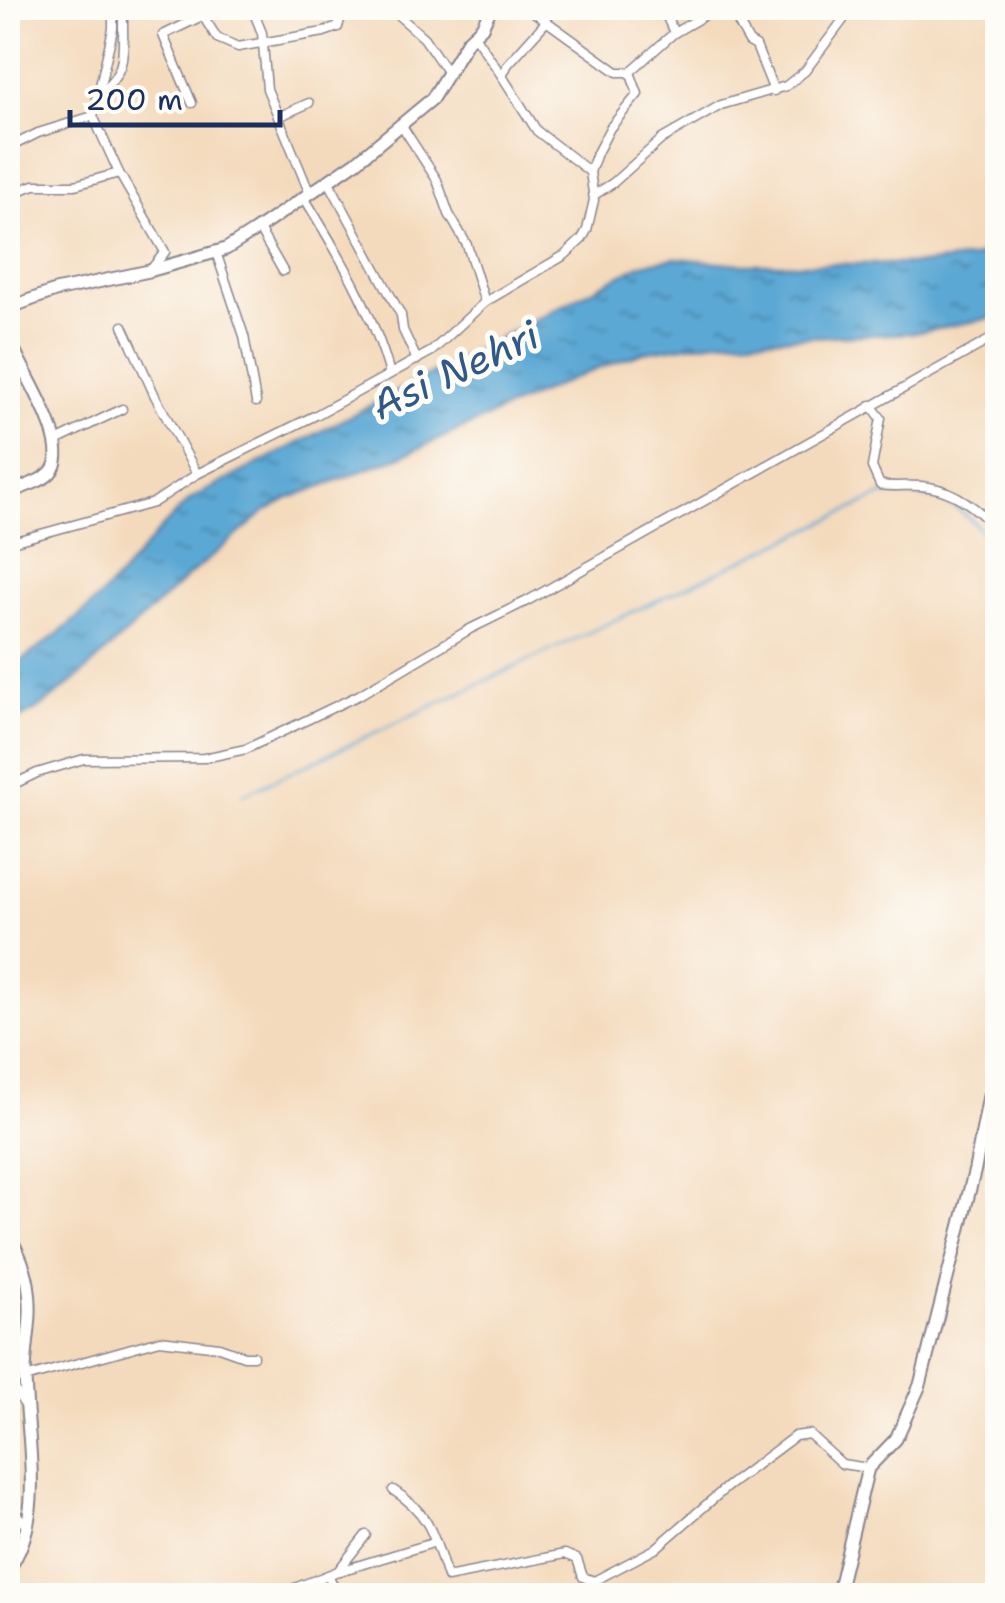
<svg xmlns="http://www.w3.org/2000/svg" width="1005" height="1603" font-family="'Shantell Sans',sans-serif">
<defs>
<pattern id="water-ripples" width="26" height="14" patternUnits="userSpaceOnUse" patternTransform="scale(2.5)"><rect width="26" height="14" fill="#5ba8d4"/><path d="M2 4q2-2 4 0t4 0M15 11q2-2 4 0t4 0" fill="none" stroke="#4a89af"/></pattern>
</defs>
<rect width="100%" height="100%" fill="#fdfcf7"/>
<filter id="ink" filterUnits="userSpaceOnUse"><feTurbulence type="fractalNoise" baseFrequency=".01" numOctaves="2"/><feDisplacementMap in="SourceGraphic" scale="20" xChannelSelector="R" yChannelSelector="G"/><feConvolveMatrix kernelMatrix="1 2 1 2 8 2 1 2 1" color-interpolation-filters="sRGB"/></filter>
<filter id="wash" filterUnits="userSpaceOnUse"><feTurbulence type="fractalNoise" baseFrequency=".0048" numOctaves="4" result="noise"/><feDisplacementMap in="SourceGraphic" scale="40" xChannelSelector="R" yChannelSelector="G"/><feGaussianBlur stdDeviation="2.25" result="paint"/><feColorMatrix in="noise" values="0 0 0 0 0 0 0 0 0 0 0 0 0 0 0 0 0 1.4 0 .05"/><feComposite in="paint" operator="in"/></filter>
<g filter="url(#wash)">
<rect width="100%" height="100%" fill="#f4dabc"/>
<path fill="url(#water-ripples)" stroke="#3b6c99" stroke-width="2.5" d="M997,248V317L914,333L723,340L643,352L576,377L404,455L287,499L266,511L187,577L80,676L42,706L8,726V670C41,647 76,622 104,593C135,562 160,525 194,497L642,264L676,258L740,264H923L972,258Z"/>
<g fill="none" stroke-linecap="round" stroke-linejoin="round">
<path stroke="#5ba8d4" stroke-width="2.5" d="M242,795L882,495C938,490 968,507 998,553"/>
</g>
</g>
<g filter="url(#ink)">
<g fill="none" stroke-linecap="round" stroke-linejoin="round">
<g stroke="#88848d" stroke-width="11">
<g id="street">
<path d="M198,8L217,38L238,47L324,32L338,27L343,8"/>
<path d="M252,8L262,33L267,89L310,194"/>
<path d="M390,8L424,38L448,73"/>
<path d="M528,8L617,72H630L674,33L717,8"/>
<path d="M663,8L674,33"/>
<path d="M730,8L749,42L756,46L774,91"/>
<path d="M546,22L508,64L502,76L537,131L590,172"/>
<path d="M474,35L502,76"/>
<path d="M97,96C127,72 123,57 123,21"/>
<path d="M192,103L163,35L202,16"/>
<path d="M93,116L119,173L165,252L152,268"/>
<path d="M278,117L309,103"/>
<path d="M402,126L437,180L449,214L467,245L485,302"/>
<path d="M8,148L38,133L93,116L113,29V8"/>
<path d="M329,182L401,315L403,330L417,360"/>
<path d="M8,195L34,185H75L119,173"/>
<path d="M594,195L613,183L662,139L721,105L786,86L805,71L852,8"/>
<path d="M305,199C339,254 373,312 390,374"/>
<path d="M259,229L283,271"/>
<path d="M216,252L244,336L256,402"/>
<path d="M123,326L155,396L197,474"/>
<path d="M871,405L881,418L872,467L880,485C894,487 907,485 921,486C952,488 978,508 998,531"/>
<path d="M56,441L122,409"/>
<path d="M8,543L153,503L197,474L316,415L432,351L485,302L565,255L582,239L587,230L594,200L590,172L597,153L610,128L638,94L630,72"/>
<path d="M8,787L37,773L84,759L204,758L246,749L359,695L470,629L527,601L998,335"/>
<path d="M25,1378L160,1340L219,1347L244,1356H253"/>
<path d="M8,1380L24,1404"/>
<path d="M393,1490C431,1514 434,1537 447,1577L565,1554L577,1559L583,1577L594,1581L655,1549L728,1486L795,1436L809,1434L842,1464L868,1468"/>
<path d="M8,1503L26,1526"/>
<path d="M340,1571L436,1542"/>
<path d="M328,1575L339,1596"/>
<path d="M274,1596L338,1571L366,1535"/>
</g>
</g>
<g stroke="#88848d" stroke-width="15">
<g id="secondary">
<path d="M8,308L55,291L149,271L226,249L253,232L356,162L432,99L468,40L482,27L491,8"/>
<path d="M8,335C16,364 77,447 50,473C40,483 21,487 8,493"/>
<path d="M8,1233C18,1252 27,1269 29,1291C33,1320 25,1346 25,1375C26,1438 47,1516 8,1570"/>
<path d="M837,1596L868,1468L896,1439L920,1385L975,1169L989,1096L998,1080"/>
</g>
</g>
<use href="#street" stroke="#fff" stroke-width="8"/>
<use href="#secondary" stroke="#fff" stroke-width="11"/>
</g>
</g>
<g text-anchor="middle" stroke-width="10" stroke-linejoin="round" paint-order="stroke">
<g font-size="40" font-style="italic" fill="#315987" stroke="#fdfcf7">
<text transform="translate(455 370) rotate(-25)" y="14">Asi Nehri</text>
</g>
</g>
<rect width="1005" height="1603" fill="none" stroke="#fdfcf7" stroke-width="40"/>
<path d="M70 110v15h210v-15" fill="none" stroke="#1b2f5e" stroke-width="5"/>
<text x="85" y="110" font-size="30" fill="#1b2f5e" stroke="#fdfcf7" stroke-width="8" paint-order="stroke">200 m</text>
</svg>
